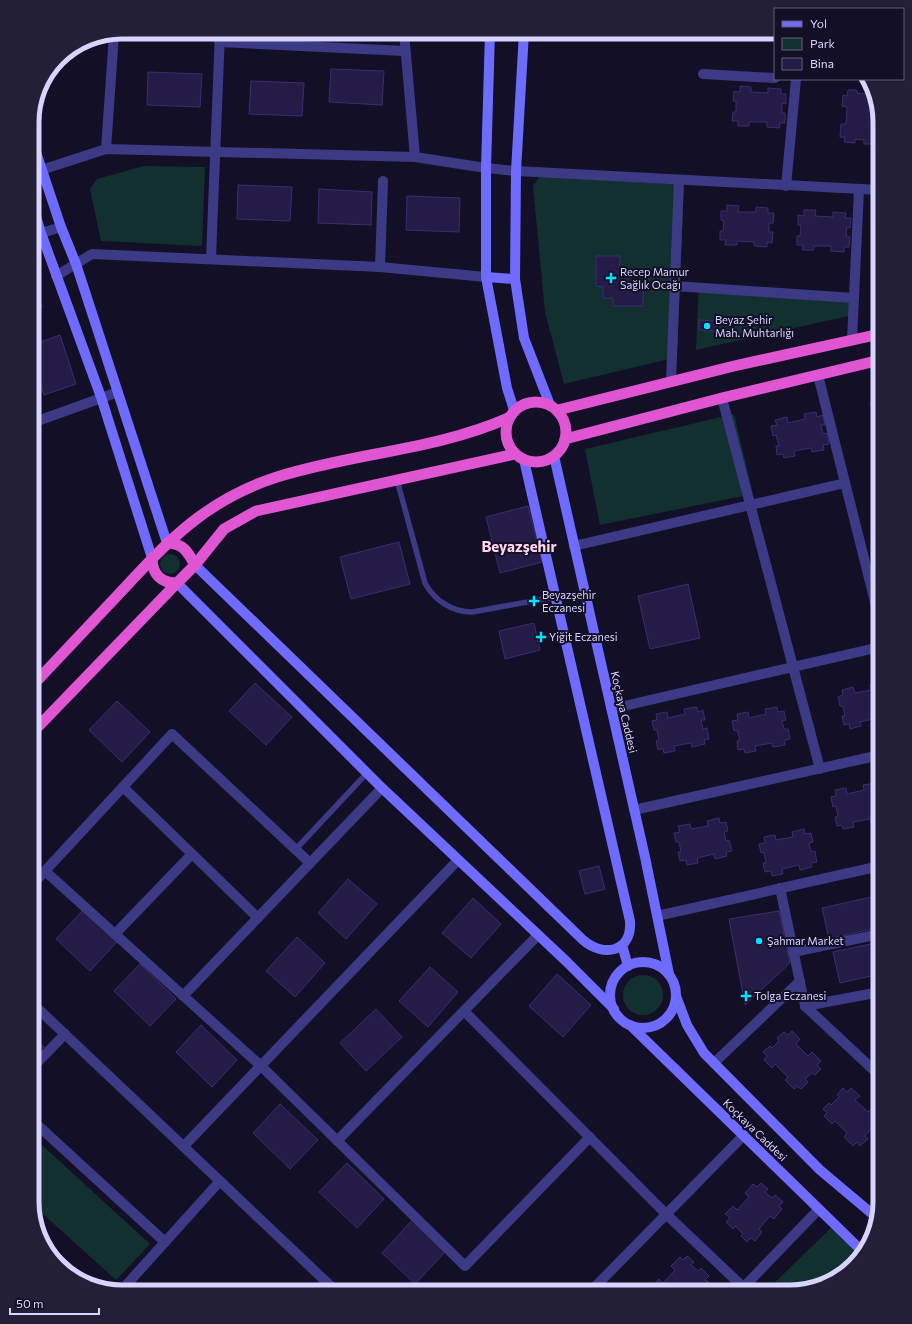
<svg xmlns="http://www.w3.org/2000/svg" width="912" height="1324" font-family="Commissioner,sans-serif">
<rect width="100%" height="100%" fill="#130f26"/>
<g fill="#12302f">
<path d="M293,32H395V40L293,35Z"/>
<path d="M144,166L205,167L202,246L101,241L90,189L97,179Z"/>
<path d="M540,176L684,185L677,357L564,384L545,312L533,186Z"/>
<path d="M699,285L858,294L857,314L696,350Z"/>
<path d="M734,414L753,494L600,525L585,449Z"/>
<circle cx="170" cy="564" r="10"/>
<circle cx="643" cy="995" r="20"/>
<path d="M32,1136L150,1244L116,1280L33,1205Z"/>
<path d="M836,1223L864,1250L835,1280L790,1292H765Z"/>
</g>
<g fill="#241b47" stroke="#3b2d73">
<path d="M331,69L384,71L382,105L329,102Z"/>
<path d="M148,72L202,74L200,107L147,105Z"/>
<path d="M251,81L304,83L302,116L249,114Z"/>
<path d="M740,86L751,87V92L768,93V88L781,89V94H786V104L782,103V113H785V123H780L779,128L767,127V122H749V126H738V121H732L733,112H736V101H733L734,91L740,92Z"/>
<path d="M848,90H857V93L867,94V91L872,92L876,109L875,126H879V139H874L873,144H864V140L855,139V143L844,142L845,137H840L841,124H846L847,107L842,106L843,95L847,96Z"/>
<path d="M238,185L292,187L290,221L237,219Z"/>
<path d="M319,189L372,192L371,225L318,223Z"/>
<path d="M407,196L460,198L459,232L406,230Z"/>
<path d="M727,205L739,206L738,212H756V207L768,208V213H774L773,223H769V232H773L772,243L767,242V247L754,246V242L737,241V245H725L726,240H720V231H723L724,221L721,220V211H727Z"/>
<path d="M804,210H816L815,216L833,217V212L846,213L845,218H851L850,228L847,227L846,236L850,237L849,247H844V252L831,251V246H814V250H802L803,245H797V236H800L801,225H798V215L804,216Z"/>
<path d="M596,256H620L619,274H626V282H643V306H613V298H603V287L596,286Z"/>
<path d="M32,278L42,307L32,310Z"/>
<path d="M699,320L716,321L715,331L699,330Z"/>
<path d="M60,335L76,384L44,395L32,360V345Z"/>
<path d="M880,394V424L877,412L873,413L870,402L875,401L874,395Z"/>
<path d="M816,412L817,417L823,415L825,425H821L823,434L827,433L829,444L823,445L824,450L812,452L811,448L794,451L795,456L784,458L783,454L777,455L776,446H779L776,435L773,436L771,426L777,425L775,420L787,417L788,423L805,419L804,414Z"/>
<path d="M528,506L542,562L500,573L486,517Z"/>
<path d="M399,542L410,584L351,599L340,557Z"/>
<path d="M688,584L700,638L650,649L638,596Z"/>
<path d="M534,623L540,650L505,659L499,631Z"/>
<path d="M255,683L292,717L266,745L229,711Z"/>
<path d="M880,683V722L878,723V718L860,722L861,726L850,729L849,724L844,725L842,716H845L843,706H840L838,697L843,695L842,690L853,687L855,693L871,690L870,685Z"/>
<path d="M117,701L150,732L122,762L89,730Z"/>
<path d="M697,707L698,712L703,710L705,720H701L703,729L707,728L709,739L704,740L705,744L692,747L691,743L674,746L675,751L664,753L663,748L658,750L656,741L659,740L657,730H654L652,721L657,720L656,714L667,712L668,718L685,714L684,709Z"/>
<path d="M777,707L778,712L784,711L786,720L782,721L784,729H788L790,739L785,740V745L773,747L772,743L755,746L756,751L745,753L744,749L738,750L737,741L740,740L737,730L734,731L732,721L738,720L737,714L748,712L749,718L766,714L765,709Z"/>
<path d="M876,783L877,788L880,787V821L871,823L870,819L853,822L854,827L843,829L842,825L837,826L835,817L838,816L836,806L833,807L831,797L836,796L835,790L846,788L847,794L864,790L863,785Z"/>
<path d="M719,818L720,823L726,822L728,831L724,832L726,841L729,840L732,851L726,852L727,856L715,859L714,854L697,858L698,863L687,865L686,860L680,861L678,852H681L679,842H676L674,833L680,832L678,826L690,824L691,829L708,826L707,821Z"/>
<path d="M804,829L805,834L811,833L813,842L809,843L811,852L815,851L817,862L811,863L812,867L800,870L799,865L782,869L783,874L772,876L771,871L765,872L763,863H766L764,852L761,853L759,844L765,843L764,837L775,835L776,840L793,837L792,832Z"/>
<path d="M599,866L605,889L585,894L579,871Z"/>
<path d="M348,879L377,904L346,939L318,913Z"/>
<path d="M880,895V927L829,939L822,908Z"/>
<path d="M473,898L501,924L471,958L442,933Z"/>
<path d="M83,910L117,942L90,971L56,939Z"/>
<path d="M779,911L790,963L745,1005L729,919Z"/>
<path d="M297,937L325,963L295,997L266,971Z"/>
<path d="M880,942V974L840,983L833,952Z"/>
<path d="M140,964L176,999L150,1026L114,991Z"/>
<path d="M430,967L458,992L428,1027L399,1001Z"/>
<path d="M557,974L591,1005L563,1037L529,1006Z"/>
<path d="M376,1009L402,1037L366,1071L340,1043Z"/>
<path d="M201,1025L237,1060L212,1087L176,1052Z"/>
<path d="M792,1031L800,1039L796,1044L808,1056L812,1052L821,1061L817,1065L821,1069L815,1075L812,1073L805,1079L808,1082L801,1089L797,1086L794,1089L785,1080L788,1077L775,1064L772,1068L764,1060L767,1056L763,1052L770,1046L772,1048L779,1041L777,1038L784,1032L788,1035Z"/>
<path d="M32,1036L44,1047L32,1060Z"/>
<path d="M843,1088L847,1092L851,1088L860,1096L855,1100L868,1112L871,1109L880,1118L877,1121L880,1126L874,1132L871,1129L865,1136L868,1139L860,1146L857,1142L853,1146L844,1137L847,1133L835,1121L832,1124L824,1116L827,1113L823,1109L829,1103L831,1105L839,1097L837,1095Z"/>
<path d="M280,1104L318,1140L290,1169L253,1133Z"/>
<path d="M347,1163L384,1199L357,1228L319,1192Z"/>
<path d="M761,1183L768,1189L765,1192L772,1198L775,1195L783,1202L779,1206L782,1209L774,1219L770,1216L759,1229L762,1232L755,1241L751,1238L747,1242L741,1236L743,1234L735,1226L733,1229L726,1222L730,1218L725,1214L733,1206L737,1210L749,1197L745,1193L753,1184L757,1187Z"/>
<path d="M414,1218L447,1250L415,1284L382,1253Z"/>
<path d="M687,1256L694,1262L691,1265L698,1271L701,1268L709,1276L705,1280L709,1282L700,1292L697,1289L694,1292H655L651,1287L659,1279L663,1283L675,1270L671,1266L680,1257L683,1260Z"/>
</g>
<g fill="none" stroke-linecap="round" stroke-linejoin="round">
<g stroke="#3d3a85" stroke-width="5.5">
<path d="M397,480L425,583C434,600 452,612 472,612L555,597"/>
<path d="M295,850L367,773"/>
</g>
<g stroke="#3d3a85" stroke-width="10">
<path d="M404,32L415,157"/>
<path d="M219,42L405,51"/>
<path d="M703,74L775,78"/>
<path d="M106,149L114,34"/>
<path d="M32,173L106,149L415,157L486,168L516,171L880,190"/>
<path d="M786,186L796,79"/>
<path d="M32,236L61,227"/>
<path d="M211,258L220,32"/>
<path d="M380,267L383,181"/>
<path d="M56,276L92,254L380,267L486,277"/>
<path d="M674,286L854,298"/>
<path d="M852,340L859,189"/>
<path d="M818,375L880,622"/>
<path d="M671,381L679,180"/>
<path d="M722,398L820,769"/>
<path d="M32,423L118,392"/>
<path d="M574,546L845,483"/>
<path d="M611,709L880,647"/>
<path d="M123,787L258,918"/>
<path d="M634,810L880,755"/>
<path d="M45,871L261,1066L465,1266L590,1137"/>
<path d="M32,885L172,734L310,863"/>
<path d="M780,888L805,1006L880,992"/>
<path d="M657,916L880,866"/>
<path d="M115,934L192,854"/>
<path d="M793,952L880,934"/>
<path d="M183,996L382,788"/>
<path d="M32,1003L337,1292"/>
<path d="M805,1006L880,1076"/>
<path d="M464,1011L666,1214L743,1287"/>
<path d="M714,1063L800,981"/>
<path d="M32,1068L65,1034"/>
<path d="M32,1120L165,1242"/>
<path d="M337,1141L538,935"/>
<path d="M184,1146L458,860"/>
<path d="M120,1292L220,1181"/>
<path d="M590,1292L744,1135"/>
<path d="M739,1292L819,1209"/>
</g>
<g stroke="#6f6bff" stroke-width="10">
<path d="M490,32L486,168V277L507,388L514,410"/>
<path d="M524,32L516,171L515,279L524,338L550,405"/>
<path d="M32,140L61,227L76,264L167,543"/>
<path d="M32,203L41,233L101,397L152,558"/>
<path d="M486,277L515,279"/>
<path d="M554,456L645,857L669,974"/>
<path d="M195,565L583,940C604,958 632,952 630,921L524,460"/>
<path d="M177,583L382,788L567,962L614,1009"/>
<path d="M622,945L628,966"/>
<circle cx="643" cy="995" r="33"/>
<path d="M676,996L687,1025L704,1053L820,1170L876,1217"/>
<path d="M630,1025L863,1252"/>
</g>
<g stroke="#e055d1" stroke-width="11">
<circle cx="536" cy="432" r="30"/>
<path d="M558,410L734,366L880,334"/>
<path d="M565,439L722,398L880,360"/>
<path d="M167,543C183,543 188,552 195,565"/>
<path d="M152,558C152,574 161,583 177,583L195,565L224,529L256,511L515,454"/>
<path d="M32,686C60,656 89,626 117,596C167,542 205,500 277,477C353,453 436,450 508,418"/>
<path d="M32,733L177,583"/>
<path d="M55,1257L81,1281"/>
</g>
</g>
<g fill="#00e5ff" stroke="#130f26" stroke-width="1.5">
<path d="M609 272h4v4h4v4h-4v4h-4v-4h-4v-4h4z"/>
<circle cx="707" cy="326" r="4"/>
<path d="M532 595h4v4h4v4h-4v4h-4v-4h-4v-4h4z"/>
<path d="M539 631h4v4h4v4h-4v4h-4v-4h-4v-4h4z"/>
<circle cx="759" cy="941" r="4"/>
<path d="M744 990h4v4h4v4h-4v4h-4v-4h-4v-4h4z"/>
</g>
<g text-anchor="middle" stroke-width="4" stroke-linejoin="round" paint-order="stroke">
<g font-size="11" fill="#d9d4ff" stroke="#130f26" text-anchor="start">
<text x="620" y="276">Recep Mamur<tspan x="620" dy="13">Sağlık Ocağı</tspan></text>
<text x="715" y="324">Beyaz Şehir<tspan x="715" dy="13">Mah. Muhtarlığı</tspan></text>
<text x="542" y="599">Beyazşehir<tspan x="542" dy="13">Eczanesi</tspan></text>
<text x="549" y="641">Yiğit Eczanesi</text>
<text x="767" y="945">Şahmar Market</text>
<text x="754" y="1000">Tolga Eczanesi</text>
</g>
<g font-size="11" fill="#d9d4ff" stroke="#130f26">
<text transform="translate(624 712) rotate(77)" y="4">Koçkaya Caddesi</text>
<text transform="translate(755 1130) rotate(44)" y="4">Koçkaya Caddesi</text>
</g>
<g font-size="15" font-weight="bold" fill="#ffd6f0" stroke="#130f26">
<text x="519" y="552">Beyazşehir</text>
</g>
</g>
<path d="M0 0H912V1324H0ZM122 39H790A83 83 0 0 1 873 122V1202A83 83 0 0 1 790 1285H122A83 83 0 0 1 39 1202V122A83 83 0 0 1 122 39Z" fill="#231f37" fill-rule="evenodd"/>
<path fill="none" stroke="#d9d4ff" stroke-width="5" d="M122 39H790A83 83 0 0 1 873 122V1202A83 83 0 0 1 790 1285H122A83 83 0 0 1 39 1202V122A83 83 0 0 1 122 39Z"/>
<rect x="774" y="8" width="130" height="72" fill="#130f26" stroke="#625e7d"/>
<rect x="782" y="21" width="20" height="6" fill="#6f6bff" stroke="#625e7d"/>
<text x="810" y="28" font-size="12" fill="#d9d4ff">Yol</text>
<rect x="782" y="38" width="20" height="12" fill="#12302f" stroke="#625e7d"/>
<text x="810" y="48" font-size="12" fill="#d9d4ff">Park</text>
<rect x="782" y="58" width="20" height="12" fill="#241b47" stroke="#625e7d"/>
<text x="810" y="68" font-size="12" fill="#d9d4ff">Bina</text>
<path d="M10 1308v6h89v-6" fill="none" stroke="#d9d4ff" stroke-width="2"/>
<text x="16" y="1308" font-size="12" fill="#d9d4ff" stroke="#130f26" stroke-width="3" paint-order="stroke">50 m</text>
</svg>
